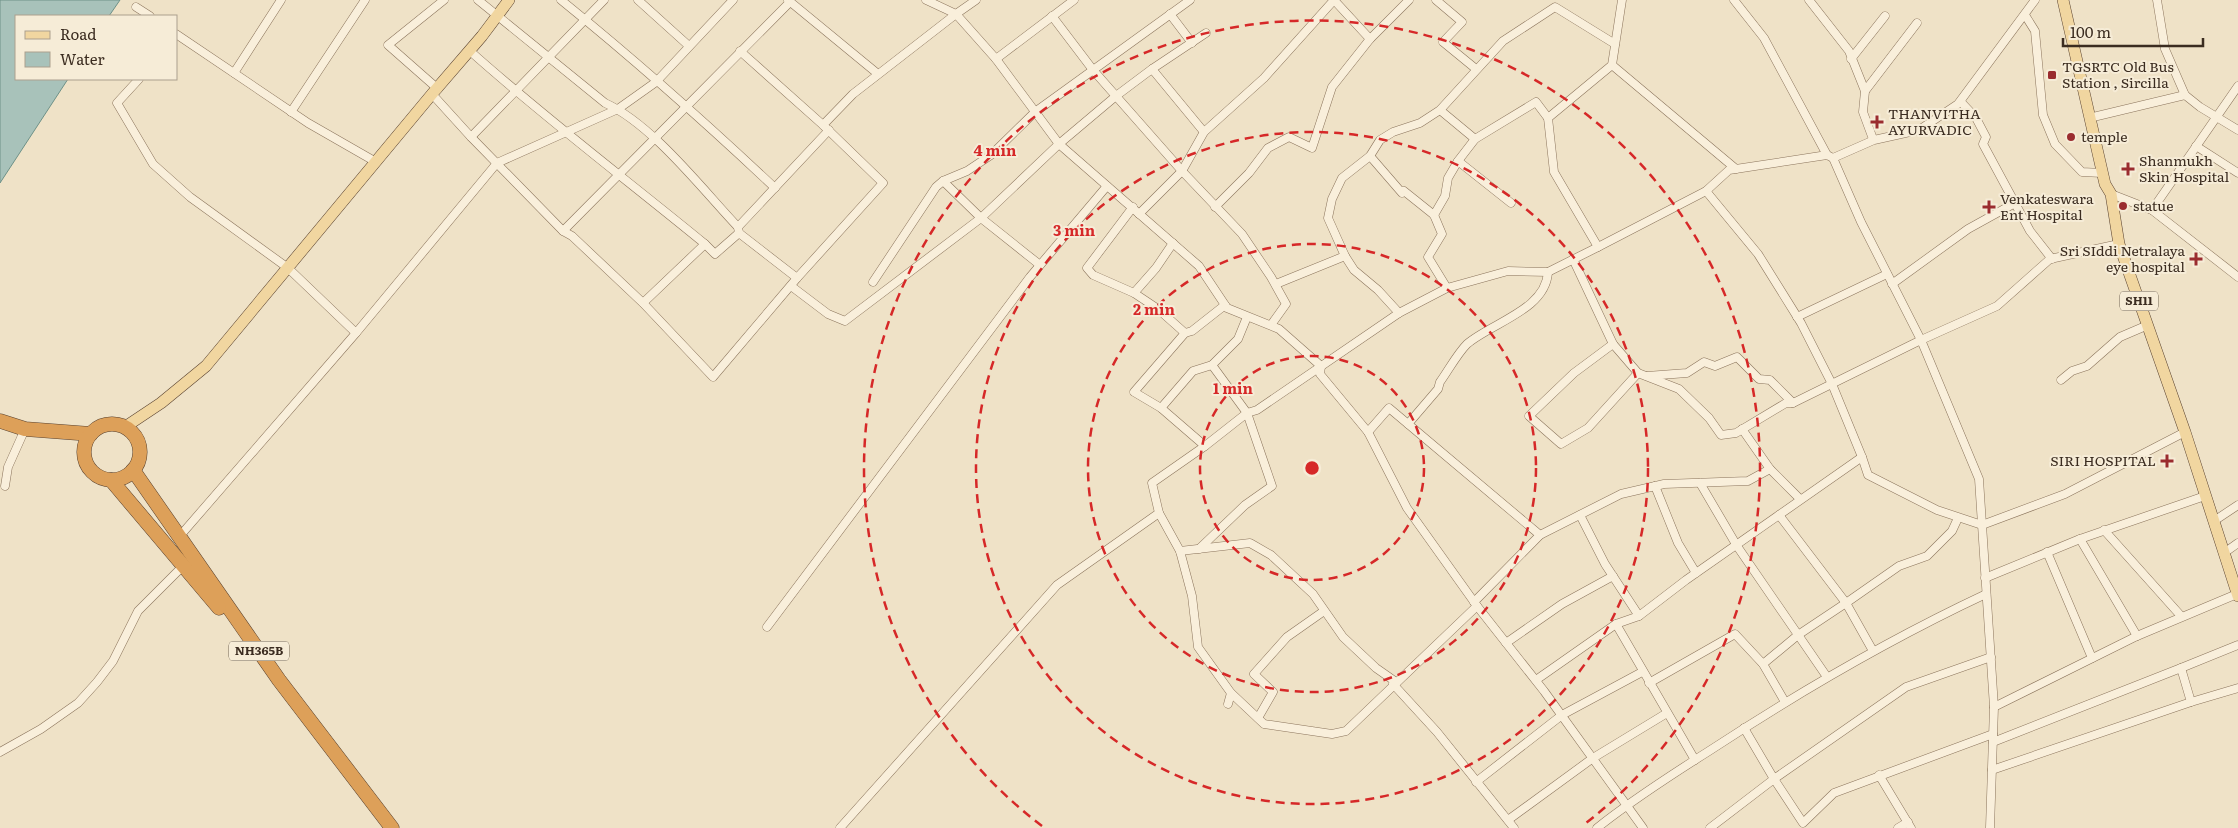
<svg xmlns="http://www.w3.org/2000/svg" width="2238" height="828" font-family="Literata,serif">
<rect width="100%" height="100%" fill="#efe2c7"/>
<path fill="#a8c2ba" stroke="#6e9188" d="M0,0H120L109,16H16V79H68L0,183Z"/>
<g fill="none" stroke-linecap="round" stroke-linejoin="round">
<g stroke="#8b745c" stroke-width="9">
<g id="street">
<path d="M478,0L605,103C652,124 702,189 738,227"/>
<path d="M561,0C635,60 706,123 775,188"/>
<path d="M638,0L689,46"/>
<path d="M788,0L878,74"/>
<path d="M976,0L956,14L996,59L1074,0"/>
<path d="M1334,0L1370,39"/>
<path d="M1436,0L1462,22L1443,42L1476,69"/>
<path d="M1734,0L1764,38L1827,155"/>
<path d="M1809,0L1849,51L1865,91L1863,112L1873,139"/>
<path d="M2157,0L2165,49L2185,95L2200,107L2238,130"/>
<path d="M136,7L150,16"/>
<path d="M1170,14L1192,43"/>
<path d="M2025,15L2035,31L2043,115L2055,144L2082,172L2102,173"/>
<path d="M1052,16L1093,70L1182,171L1242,234L1271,277L1286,304L1271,325"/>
<path d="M176,34L308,123L376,162"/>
<path d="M470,51C546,119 627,180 705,244"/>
<path d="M740,51L823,125"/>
<path d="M996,59L1059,144L1199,266L1227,308L1279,329L1321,366L1320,374L1368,432L1407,508L1477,606L1544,691L1643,828"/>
<path d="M1851,59L1885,16"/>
<path d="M1612,65L1736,169"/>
<path d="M1152,69L1206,33"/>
<path d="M234,73L281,0"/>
<path d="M139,79L117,103L153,164L190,197L288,268L356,333L497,163L618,109L656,82L733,0"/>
<path d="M438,89L388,45L444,0"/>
<path d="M1865,91L1917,23"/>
<path d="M432,94L471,137L563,231L572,236L643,303L713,377L797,278L883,183L823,125L853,94L956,14L926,0"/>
<path d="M1961,102L1976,118L1986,137L1983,144L2030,231L2052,259"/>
<path d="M1440,110L1475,139L1536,102L1548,118"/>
<path d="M291,112L365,0"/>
<path d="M2089,118L2185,95"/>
<path d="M471,137L604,0"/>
<path d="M2196,146L2238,173"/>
<path d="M1370,156L1402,193L1404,191L1434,215L1442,234L1428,257L1447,288"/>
<path d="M1833,158L1861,222L1921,340L1979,479L1994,707L1990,828"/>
<path d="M1458,161L1511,203"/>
<path d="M943,181L981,218L1040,265"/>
<path d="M1706,191L1758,254L1801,323L1832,384L1862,457L1868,475L1937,510L1982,525L2065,494L2185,432"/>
<path d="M2111,194L2152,210L2238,86"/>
<path d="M1133,207L1087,268L1093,275L1134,293"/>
<path d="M1215,207L1249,173L1268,148L1289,137L1312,148L1332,87L1370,39L1409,0"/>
<path d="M2152,210L2238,277"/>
<path d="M1139,214L1182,171L1204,132"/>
<path d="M1434,215L1445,196L1448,178L1458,161L1475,139"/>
<path d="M563,231L790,2"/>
<path d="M1173,243L1156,268L1134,293L1158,309L1185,333L1192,331L1225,305"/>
<path d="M1598,247L1706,191L1729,170L1827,155L1833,158L1874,140L1919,130L1958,104L2035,0"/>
<path d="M1573,259L1613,344L1638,373L1679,389L1709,418L1721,435L1736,433L1786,403H1793L1921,340L1997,306L2050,259L2119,244"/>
<path d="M797,278L739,233L738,227L829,130"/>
<path d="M873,282L936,187L943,181L967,171L991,155L1035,112L1190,0"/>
<path d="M1276,284L1345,256"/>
<path d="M1892,284L1968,229L2015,203"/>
<path d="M791,286L828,314L845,321L981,218L1059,144L1116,96L1152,69L1204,132L1264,78L1334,0"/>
<path d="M643,303L705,244L715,254L739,233"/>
<path d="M1399,313L1378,290L1354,270L1345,256L1328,218L1332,199L1342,178L1370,156L1380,140L1393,132L1420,123L1440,110L1503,41L1555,7L1615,44"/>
<path d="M1797,317L1887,274"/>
<path d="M1185,333L1134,392L1161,408L1193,371L1212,365L1238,339L1247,317"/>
<path d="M1613,344L1574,373L1529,416L1561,444L1588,428L1638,373"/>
<path d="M1647,376L1687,373L1704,362L1715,366L1737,357L1759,379L1770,380L1793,403"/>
<path d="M2061,380L2072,371L2087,366L2120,337L2148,325"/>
<path d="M1161,408L1205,446L1247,413L1257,410L1399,313L1447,288L1508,271L1548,272L1598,247L1554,172L1548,118L1612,65L1622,0"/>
<path d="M1408,424L1438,389L1440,382C1448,371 1457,354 1467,344C1491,323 1546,310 1548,272"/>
<path d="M1368,432L1389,408L1540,535"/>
<path d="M1770,469L1800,499"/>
<path d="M1700,483L1737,546L1827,677"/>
<path d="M5,486L8,467L25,429"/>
<path d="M1655,486L1678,543L1696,573"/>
<path d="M1159,513L1180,551L1192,596L1198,647L1231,693L1228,704"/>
<path d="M1580,515L1605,564L1639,616"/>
<path d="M1779,515L1846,603L1899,566L1927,556L1952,531L1958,518"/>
<path d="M2214,521L2238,505"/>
<path d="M2104,530L2181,616"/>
<path d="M179,537L356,333"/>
<path d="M2080,539L2137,636"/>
<path d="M1199,549L1245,505L1272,486L1247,413L1212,365"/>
<path d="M1180,551L1250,543L1271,555L1313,594L1343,637L1376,668L1396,682"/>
<path d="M2047,552L2092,658"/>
<path d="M2224,553L2238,543"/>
<path d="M1985,578L2080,539L2205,496"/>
<path d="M1474,602L1540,535L1621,494L1664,484L1748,481L1770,469L1742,429"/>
<path d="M1616,624L1695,760"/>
<path d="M767,627L1030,277L1107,186"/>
<path d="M1506,643L1562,604L1613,576"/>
<path d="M1763,664L1798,635L1846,603L1873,651"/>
<path d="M2181,668L2238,645"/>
<path d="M1536,680L1616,624L1639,616L1686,580L1862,457"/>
<path d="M1649,683L1735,634L1763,664L1785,702"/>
<path d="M1393,684L1437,732L1514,828"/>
<path d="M1231,693L1264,724L1332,734L1346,731L1477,606"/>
<path d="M1994,707L2137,636L2237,594"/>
<path d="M1258,718L1273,692L1254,674L1287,637L1324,611"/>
<path d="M1744,728L1774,779L1906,687L1991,657"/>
<path d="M1993,742L2181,668L2191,702"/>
<path d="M0,752L41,729L78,703L97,682L113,661L138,611L183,566"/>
<path d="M1992,770L2191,702L2238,688"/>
<path d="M1879,775L1911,828"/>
<path d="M1476,782L1562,715L1642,672"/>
<path d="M1508,820L1593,758L1667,713"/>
<path d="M840,828L1057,585L1159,513L1152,483L1205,446"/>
<path d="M1597,828C1632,800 1671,775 1709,751C1799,692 1890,639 1986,594"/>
<path d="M1710,828L1774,779L1803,823L1834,793L1993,734"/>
<path d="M1898,828L1908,822"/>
</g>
</g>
<g stroke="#594230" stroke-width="12">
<g id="primary">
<path d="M2063,0L2105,184L2111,194L2119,244L2185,432L2238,596"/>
<path d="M125,427L161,403L206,366L432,94L482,36L509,0"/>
</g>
</g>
<g stroke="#594230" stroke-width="15">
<g id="highway">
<path d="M0,421L25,429L91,434"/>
<circle cx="112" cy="452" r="28"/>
<path d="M133,470L279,680L392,828"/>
<path d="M111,480L219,608"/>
</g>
</g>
<use href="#street" stroke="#f9efdb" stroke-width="8"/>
<use href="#primary" stroke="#f1d6a0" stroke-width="11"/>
<use href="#highway" stroke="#dda059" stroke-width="14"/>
</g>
<g fill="none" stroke="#d62828" stroke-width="2.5" stroke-dasharray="9 6">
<circle cx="1312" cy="468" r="112"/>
<circle cx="1312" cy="468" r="224"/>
<circle cx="1312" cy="468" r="336"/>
<path d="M1042 826A448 448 0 1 1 1582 826"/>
</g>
<g fill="#9a2c2f" stroke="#f6ecd7" stroke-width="2">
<rect x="2047" y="70" width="10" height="10" rx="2.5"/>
<path d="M1874.5 114.5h5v5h5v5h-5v5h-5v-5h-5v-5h5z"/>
<circle cx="2071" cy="137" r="5"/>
<path d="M2125.5 161.5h5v5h5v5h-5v5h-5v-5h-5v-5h5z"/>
<circle cx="2123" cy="206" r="5"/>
<path d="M1986.5 199.5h5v5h5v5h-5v5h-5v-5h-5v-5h5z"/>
<path d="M2193.5 251.5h5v5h5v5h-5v5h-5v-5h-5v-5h5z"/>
<path d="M2164.5 453.5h5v5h5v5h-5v5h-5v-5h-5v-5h5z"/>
</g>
<g text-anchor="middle" stroke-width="4" stroke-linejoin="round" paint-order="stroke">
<g fill="#f6ecd7" stroke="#736657" stroke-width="1">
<rect x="2120" y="291.5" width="38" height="19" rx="4"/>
<rect x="229" y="641.5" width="60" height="19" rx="4"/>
</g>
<g font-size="12" font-weight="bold" fill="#3b2c20">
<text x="2139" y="305">SH11</text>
<text x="259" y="655">NH365B</text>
</g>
<g font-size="14" fill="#3b2c20" stroke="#f6ecd7" text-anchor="start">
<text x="2062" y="72">TGSRTC Old Bus<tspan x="2062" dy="16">Station , Sircilla</tspan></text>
<text x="1888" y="119">THANVITHA<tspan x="1888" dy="16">AYURVADIC</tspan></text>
<text x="2081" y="142">temple</text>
<text x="2139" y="166">Shanmukh<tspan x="2139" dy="16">Skin Hospital</tspan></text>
<text x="2000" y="204">Venkateswara<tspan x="2000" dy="16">Ent Hospital</tspan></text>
<text x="2133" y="211">statue</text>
<text x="2185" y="256" text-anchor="end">Sri SIddi Netralaya<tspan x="2185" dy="16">eye hospital</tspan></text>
<text x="2156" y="466" text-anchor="end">SIRI HOSPITAL</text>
</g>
</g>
<circle cx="1312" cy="468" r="8" fill="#d62828" stroke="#f6ecd7" stroke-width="2.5"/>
<g font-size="15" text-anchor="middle" font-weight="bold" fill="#d62828" stroke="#f6ecd7" stroke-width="4" stroke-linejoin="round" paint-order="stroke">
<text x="995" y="156">4 min</text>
<text x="1074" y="236">3 min</text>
<text x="1154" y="315">2 min</text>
<text x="1233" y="394">1 min</text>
</g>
<rect x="15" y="15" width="162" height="65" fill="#f6ecd7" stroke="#ab9f8e"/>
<rect x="25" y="31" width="25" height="8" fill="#f1d6a0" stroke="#ab9f8e"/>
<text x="60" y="40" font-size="15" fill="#3b2c20">Road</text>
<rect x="25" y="52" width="25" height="15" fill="#a8c2ba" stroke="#ab9f8e"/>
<text x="60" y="65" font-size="15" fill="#3b2c20">Water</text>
<path d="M2063 38v8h140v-8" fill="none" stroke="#3b2c20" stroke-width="2.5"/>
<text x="2070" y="38" font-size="15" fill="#3b2c20" stroke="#f6ecd7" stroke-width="4" paint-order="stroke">100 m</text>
</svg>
